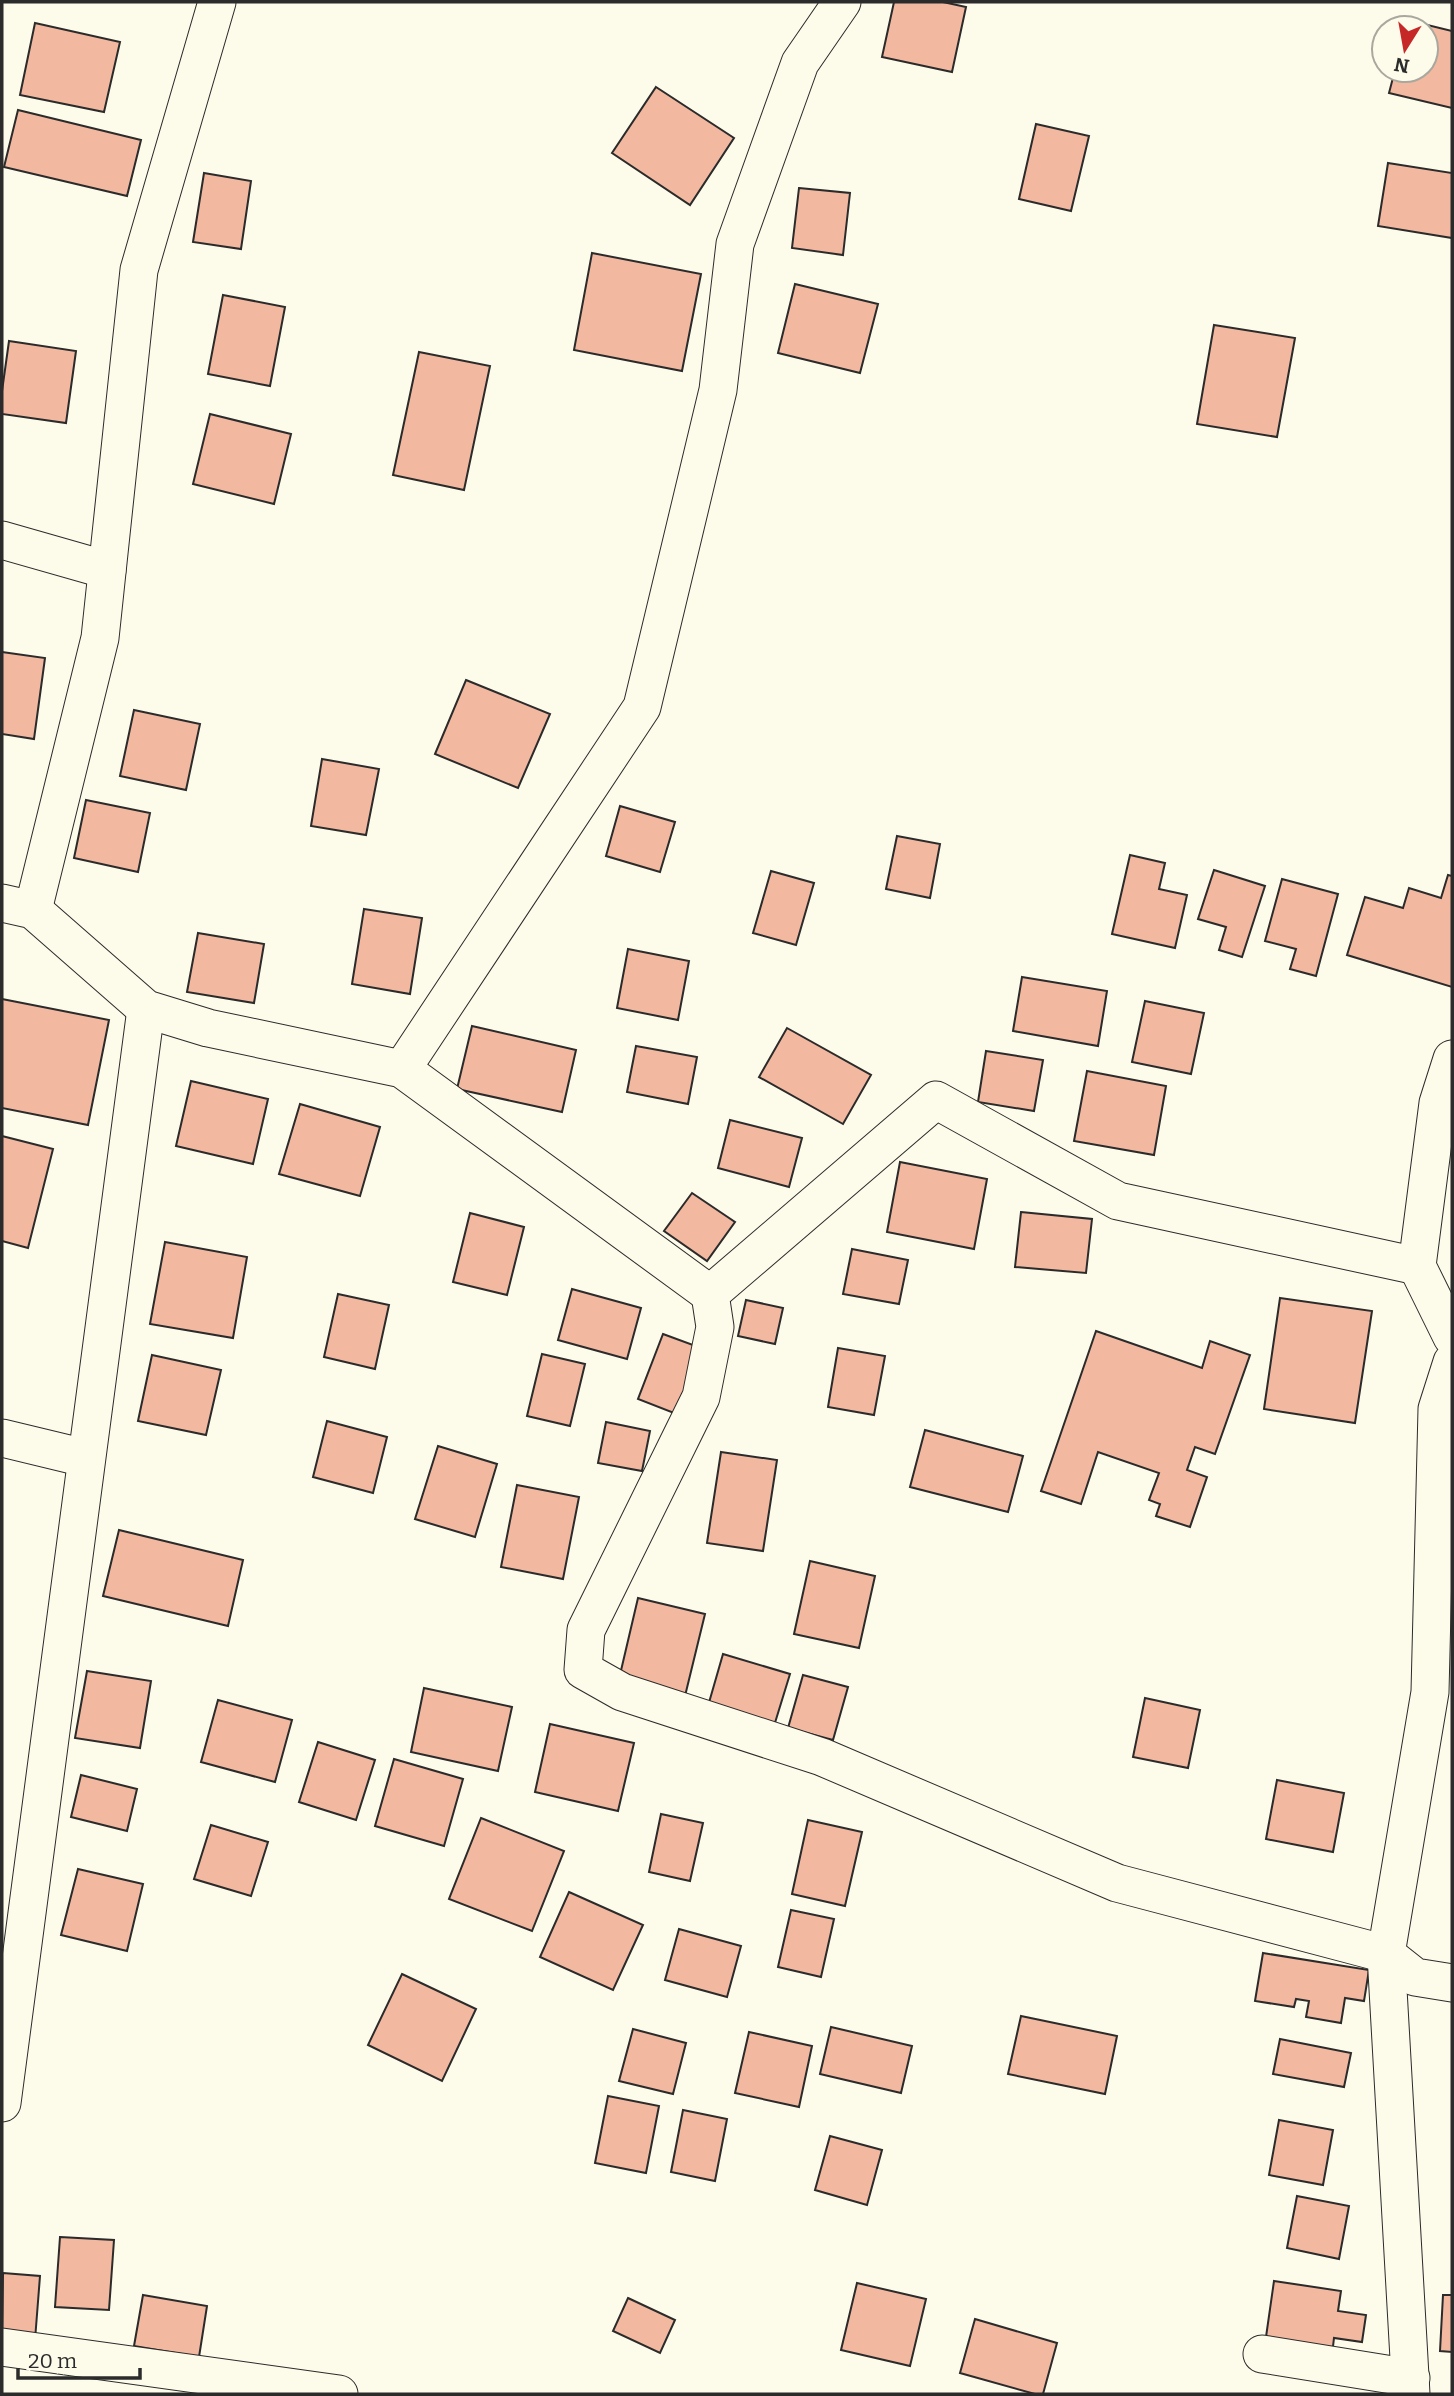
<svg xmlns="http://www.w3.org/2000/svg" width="1454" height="2396" font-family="Bitter,serif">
<rect width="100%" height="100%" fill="#fdfbea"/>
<g fill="#f2b8a0" stroke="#2b2b2b" stroke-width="2">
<path d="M894,2H943L966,7L952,72L882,57Z"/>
<path d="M1407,20L1452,31V108L1389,93L1395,70H1426V28H1405Z"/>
<path d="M35,23L120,42L104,112L20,95Z"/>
<path d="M656,87L734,138L690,205L612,153Z"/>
<path d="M18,110L141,140L127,196L4,167Z"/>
<path d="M1036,124L1089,136L1071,211L1019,199Z"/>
<path d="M1388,163L1452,173V238L1378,226Z"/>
<path d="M204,173L251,181L241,249L193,242Z"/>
<path d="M799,188L850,193L843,255L792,248Z"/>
<path d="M592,253L701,274L682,371L574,350Z"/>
<path d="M795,284L878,304L860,373L778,353Z"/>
<path d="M223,295L285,307L270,386L208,374Z"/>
<path d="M1214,325L1295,338L1277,437L1197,424Z"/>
<path d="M9,341L76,351L66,423L2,414V391Z"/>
<path d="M419,352L490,366L464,490L393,475Z"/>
<path d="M210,414L291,434L274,504L193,484Z"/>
<path d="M2,652L45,658L34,739L2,734Z"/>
<path d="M466,680L550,714L518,788L435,754Z"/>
<path d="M134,710L200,724L186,790L120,776Z"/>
<path d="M322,759L379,769L366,835L311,826Z"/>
<path d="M86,800L150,813L138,872L74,858Z"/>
<path d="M620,806L675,822L660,872L606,856Z"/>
<path d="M897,836L940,844L930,898L886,889Z"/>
<path d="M1130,855L1165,863L1159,889L1187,895L1175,948L1112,934Z"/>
<path d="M1214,870L1265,886L1242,957L1219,950L1226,927L1198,919Z"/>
<path d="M771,871L814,883L796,945L753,933Z"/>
<path d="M1448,875L1452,876V987L1347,955L1365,897L1403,908L1409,888L1441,898Z"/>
<path d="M1282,879L1338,894L1316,976L1290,969L1296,949L1265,941Z"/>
<path d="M364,909L422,918L410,994L352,984Z"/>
<path d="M198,933L264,944L254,1003L187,992Z"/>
<path d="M628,949L689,961L678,1020L617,1008Z"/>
<path d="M1022,977L1107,991L1098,1046L1013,1031Z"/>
<path d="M2,999L109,1020L88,1125L2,1108Z"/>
<path d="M1145,1001L1204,1013L1191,1074L1132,1062Z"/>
<path d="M472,1026L576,1050L562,1112L457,1089Z"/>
<path d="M787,1028L871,1075L843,1124L759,1077Z"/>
<path d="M636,1046L697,1057L688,1104L627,1092Z"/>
<path d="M986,1051L1043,1060L1034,1111L978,1102Z"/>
<path d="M1087,1071L1166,1086L1154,1155L1074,1141Z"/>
<path d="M191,1081L268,1099L253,1164L176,1146Z"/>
<path d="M300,1104L380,1127L360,1196L279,1174Z"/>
<path d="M730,1120L802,1138L789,1187L718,1168Z"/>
<path d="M2,1136L53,1149L28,1248L2,1241Z"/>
<path d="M900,1162L987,1179L974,1249L887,1232Z"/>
<path d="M692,1193L735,1222L707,1261L664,1231Z"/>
<path d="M1021,1212L1092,1219L1086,1273L1015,1267Z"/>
<path d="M470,1213L524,1227L507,1295L453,1282Z"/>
<path d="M165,1242L247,1257L233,1338L150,1324Z"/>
<path d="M852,1249L908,1260L899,1304L843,1294Z"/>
<path d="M572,1289L641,1308L627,1359L558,1340Z"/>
<path d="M338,1294L389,1305L375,1369L324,1357Z"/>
<path d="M1280,1298L1372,1311L1355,1423L1264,1409Z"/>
<path d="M746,1300L783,1308L775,1344L738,1336Z"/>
<path d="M1096,1331L1202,1368L1210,1341L1250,1355L1215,1454L1195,1447L1187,1470L1207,1477L1190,1527L1156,1516L1160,1504L1149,1500L1159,1473L1098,1452L1081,1504L1041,1491Z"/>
<path d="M663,1334L704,1349L679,1415L638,1399Z"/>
<path d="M838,1348L885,1356L874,1415L828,1407Z"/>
<path d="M542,1354L585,1364L570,1426L527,1416Z"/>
<path d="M152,1355L221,1370L206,1435L138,1421Z"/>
<path d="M327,1421L387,1437L373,1493L313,1477Z"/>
<path d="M606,1422L650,1431L642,1471L598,1463Z"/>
<path d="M925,1430L1023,1456L1008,1512L910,1487Z"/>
<path d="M438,1446L497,1464L475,1537L415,1519Z"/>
<path d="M721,1452L777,1460L763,1551L707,1543Z"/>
<path d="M517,1485L579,1497L563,1579L501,1567Z"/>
<path d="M119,1530L243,1560L228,1626L103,1596Z"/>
<path d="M810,1561L875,1576L859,1648L794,1634Z"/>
<path d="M638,1598L705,1614L685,1696L619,1679Z"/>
<path d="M723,1654L790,1674L774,1726L708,1706Z"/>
<path d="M87,1671L151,1681L140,1748L75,1738Z"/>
<path d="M803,1675L848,1687L833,1740L788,1728Z"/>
<path d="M424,1688L512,1707L498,1771L411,1752Z"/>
<path d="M1145,1698L1200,1710L1188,1768L1133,1757Z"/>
<path d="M218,1700L292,1720L275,1782L201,1762Z"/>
<path d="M550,1724L634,1743L618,1811L535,1792Z"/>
<path d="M318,1742L375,1760L356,1820L299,1802Z"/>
<path d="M394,1759L463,1779L444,1846L375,1826Z"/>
<path d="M81,1775L137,1789L127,1831L71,1817Z"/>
<path d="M1277,1780L1344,1793L1333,1852L1266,1839Z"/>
<path d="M661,1814L703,1823L690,1881L649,1872Z"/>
<path d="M481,1818L564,1851L532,1931L449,1899Z"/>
<path d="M808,1820L862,1832L845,1906L792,1894Z"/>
<path d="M211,1825L268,1842L251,1896L194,1879Z"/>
<path d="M78,1869L143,1884L127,1951L61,1935Z"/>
<path d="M569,1892L643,1925L613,1990L540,1957Z"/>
<path d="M791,1910L834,1919L821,1977L778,1967Z"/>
<path d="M679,1929L741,1946L727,1997L665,1980Z"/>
<path d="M1263,1953L1369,1970L1364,2001L1345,1998L1341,2023L1306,2017L1309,2001L1296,1999L1294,2007L1255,2001Z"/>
<path d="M402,1974L476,2009L442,2081L368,2045Z"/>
<path d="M1021,2016L1117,2036L1105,2094L1008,2074Z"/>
<path d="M831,2027L912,2046L901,2093L820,2074Z"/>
<path d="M633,2029L686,2043L673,2094L619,2081Z"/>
<path d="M749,2032L812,2046L799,2107L735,2093Z"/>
<path d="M1280,2039L1351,2053L1344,2087L1273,2074Z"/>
<path d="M608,2096L659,2106L646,2173L595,2163Z"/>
<path d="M683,2110L727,2119L715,2181L671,2172Z"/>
<path d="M1279,2120L1333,2130L1323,2185L1269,2175Z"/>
<path d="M830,2136L882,2150L867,2205L815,2190Z"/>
<path d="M1297,2196L1349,2206L1339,2259L1287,2248Z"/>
<path d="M60,2237L114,2240L109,2310L55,2307Z"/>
<path d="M3,2273L40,2276L35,2340L2,2338Z"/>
<path d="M1274,2281L1341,2291L1338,2311L1366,2315L1362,2342L1334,2338L1332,2355L1265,2344Z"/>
<path d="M857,2283L926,2299L910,2366L841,2350Z"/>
<path d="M143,2295L207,2306L199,2357L134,2346Z"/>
<path d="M1443,2295H1452V2352L1440,2351Z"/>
<path d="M628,2298L675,2320L660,2353L613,2331Z"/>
<path d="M975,2319L1057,2343L1043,2394H1035L960,2373Z"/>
</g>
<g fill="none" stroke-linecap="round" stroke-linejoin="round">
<g stroke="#2b2b2b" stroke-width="39">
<g id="minor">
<path d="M2,540L107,570"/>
<path d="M2,903L33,910L146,1009L208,1028L402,1069L710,1294"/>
<path d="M33,910L100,638L139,270L217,2"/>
<path d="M1452,1059L1438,1103L1417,1266L1452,1337"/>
<path d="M402,1069L642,707L718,390L735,244L800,63L842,2"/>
<path d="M1417,1266L1118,1201L936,1100L710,1294L715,1327L701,1397L586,1630L583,1670L622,1692L822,1757L1117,1883L1386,1954L1415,1977L1452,1983"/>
<path d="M2,1438L85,1458"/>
<path d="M2,2103L146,1009"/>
<path d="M2,2347L339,2394"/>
<path d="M1262,2354L1411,2378"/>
<path d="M1411,2394L1386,1954L1430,1692L1437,1409L1452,1362"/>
</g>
</g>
<use href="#minor" stroke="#fdfbea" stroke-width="37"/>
</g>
<rect width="1454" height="2396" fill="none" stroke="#2b2b2b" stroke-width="7"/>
<g transform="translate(1405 49) rotate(191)"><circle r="33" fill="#fdfbea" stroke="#a9a89e" stroke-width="2"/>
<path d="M0-5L12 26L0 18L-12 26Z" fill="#c62828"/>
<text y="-10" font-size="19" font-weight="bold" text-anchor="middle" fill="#2b2b2b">N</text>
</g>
<path d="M18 2368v10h122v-10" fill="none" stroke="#2b2b2b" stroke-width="3.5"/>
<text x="28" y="2368" font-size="21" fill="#2b2b2b" stroke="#fdfbea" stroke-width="5" paint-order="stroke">20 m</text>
</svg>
